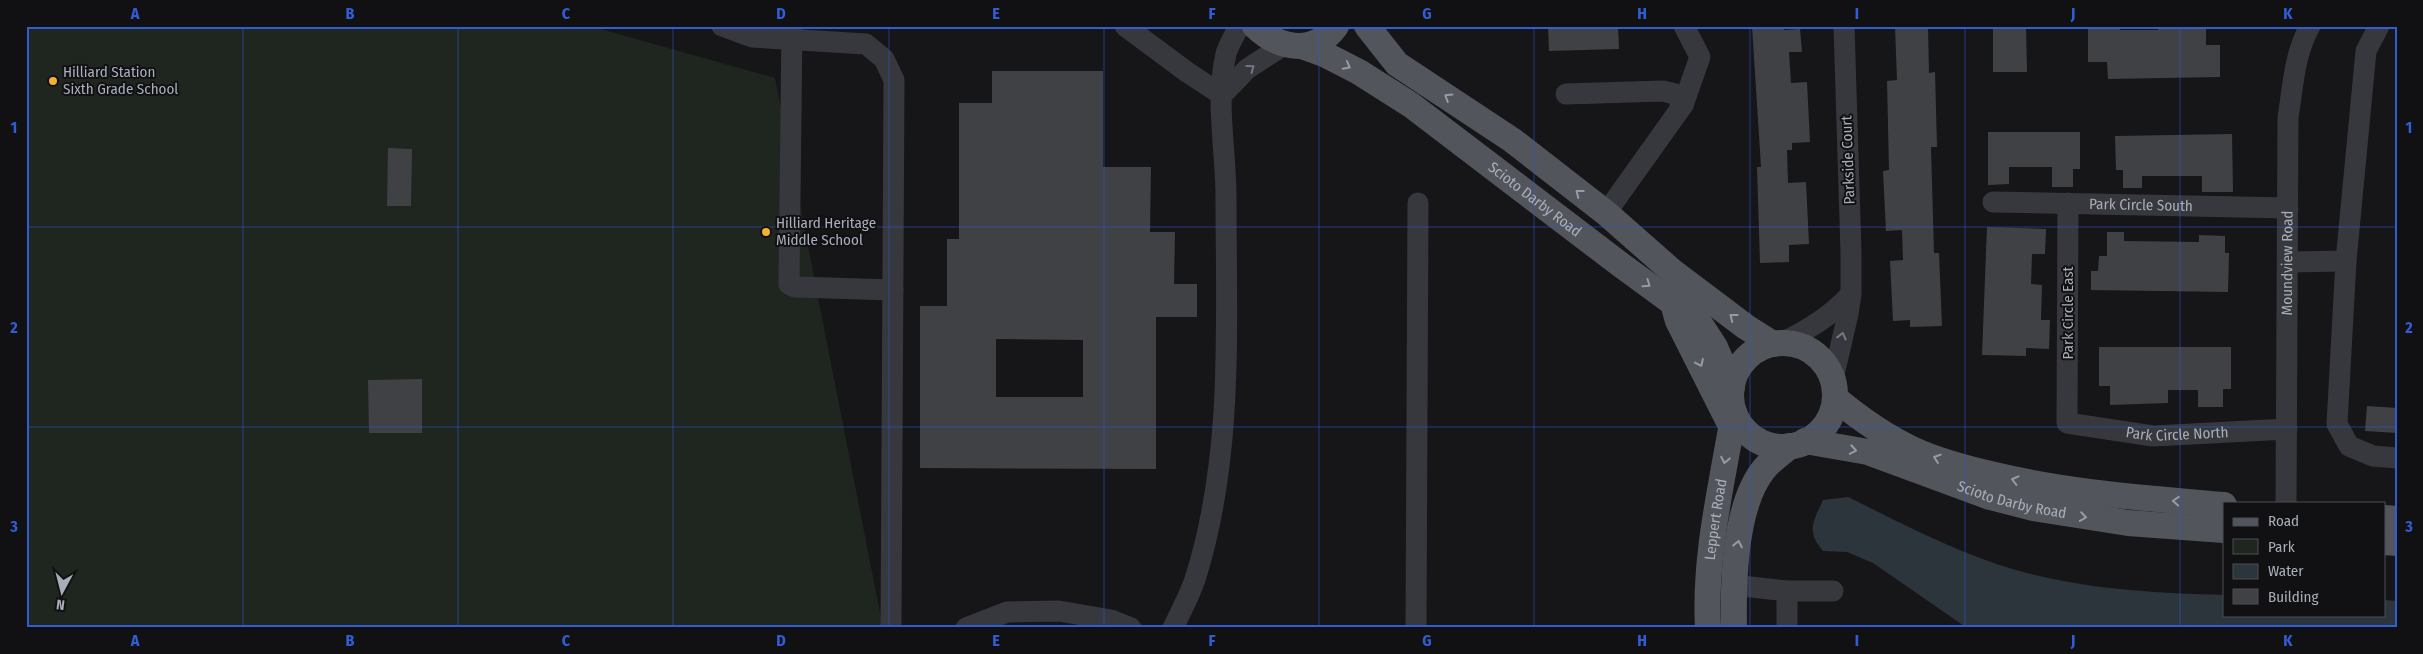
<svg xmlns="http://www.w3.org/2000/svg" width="2423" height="654" font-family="'Fira Sans Condensed',sans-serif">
<rect width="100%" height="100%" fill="#161618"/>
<path fill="#1e261f" d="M26,26H590L775,78L883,628H26Z"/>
<path fill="#2c353c" d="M1848,497C1907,526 1967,558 2031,574C2094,590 2159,593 2224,595V615H2384V600L2397,601V628H1967L1873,563L1847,552L1823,551C1806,531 1813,522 1823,500Z"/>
<g fill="#404145" fill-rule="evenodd">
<path d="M1548,26H1618L1619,49L1549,51Z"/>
<path d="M1752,26H1784V30L1800,29L1802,52H1789L1791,83L1807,82L1810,142L1792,143V150H1787L1788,183L1806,182L1809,244L1789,245V262L1760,263L1757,167H1761Z"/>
<path d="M1895,26H1928L1929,73L1935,72L1937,147H1931L1934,253H1939L1942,326L1910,327V320L1893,321L1890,261L1903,260L1902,230L1886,231L1883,171L1889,170L1887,81L1897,80Z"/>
<path d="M1993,26H2026L2027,72H1993Z"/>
<path d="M2088,26H2120V30H2158V26H2206V45H2220V77L2108,79L2107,62H2088Z"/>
<path d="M992,71H1103V167H1151L1150,232H1175L1174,284H1197V317H1156V469L920,468V306H947V239H959V103H992ZM996,339L1083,340V397H996Z"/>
<path d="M1988,132H2080V169H2073V187H2052V167H2009V184L1988,185Z"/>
<path d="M2232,134L2233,192H2202V176H2142V188H2123V170H2116L2115,136Z"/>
<path d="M388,148L412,149L411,206H387Z"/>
<path d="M1987,227L2046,229L2045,254H2032L2031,284L2042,285L2041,320H2050L2049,349L2026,348V356L1982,355Z"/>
<path d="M2107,232H2124V241L2199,242V235L2225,236V253H2229L2228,292L2091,290V271H2098L2099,256H2107Z"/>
<path d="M2099,347H2231V389H2223V407H2198V390H2168V403L2110,405V386H2099Z"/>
<path d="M422,379V433H369L368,380Z"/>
<path d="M2367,406L2397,408V433L2365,431Z"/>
</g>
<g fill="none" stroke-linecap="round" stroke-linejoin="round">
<g stroke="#37383d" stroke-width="21">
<path d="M722,26L752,37L866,44L884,59L894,80L891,628"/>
<path d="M792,26L789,284L795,287L893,290"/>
<path d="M1125,26L1187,72L1222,95"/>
<path d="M2379,26L2366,51L2346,261L2337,424L2349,446L2373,456L2397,458"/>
<path d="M1566,94L1663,91L1675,94L1683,105L1606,213"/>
<path d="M1222,95L1247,69L1284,45"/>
<path d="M1683,105L1700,57L1684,26"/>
<path id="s1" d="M1993,202L2288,208"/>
<path id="s2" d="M2068,203L2067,423L2153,436L2287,429"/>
<path d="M2288,262L2346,261"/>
<path d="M1781,343C1808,330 1831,316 1851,294"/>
<path d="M1833,379L1848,314L1851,294V252L1844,26"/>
<path id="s3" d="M2286,503L2288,118C2293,86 2294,55 2310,26"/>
<path d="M1733,585L1787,591H1833"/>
<path d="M966,628L1007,612L1059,611L1111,620L1131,628"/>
<path d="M1173,628C1181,611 1191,593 1196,576C1234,454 1226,323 1226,197C1226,149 1215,101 1226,54C1228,45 1235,35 1239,26"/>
<path d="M1416,628L1418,203"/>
<path d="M1787,628V591"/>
</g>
<g stroke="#53555c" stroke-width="26">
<path d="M1255,26C1279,49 1314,56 1336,26"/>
<path d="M1367,26L1397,64L1512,140L1606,213L1673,272L1746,327L1773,344"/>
<path id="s4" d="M1302,46L1324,54L1359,72L1411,105L1621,265L1673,303L1693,313L1715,347L1732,387"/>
<path d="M1673,303L1678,321L1730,424"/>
<circle cx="1783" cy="395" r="52"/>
<path d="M1835,398C1859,418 1886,437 1914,450C1938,461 1965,468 1990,474C2068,493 2145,498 2224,505"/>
<path id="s5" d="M1805,441L1868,452L1990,497L2033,508L2128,523L2224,530"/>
<path d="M2384,518L2397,519"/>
<path d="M2384,542L2397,543"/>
<path id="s6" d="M1708,628C1704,555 1722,484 1734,412"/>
<path d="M1734,628C1733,582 1734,506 1764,469C1771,460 1782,453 1790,446"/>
</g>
</g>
<defs><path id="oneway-chevron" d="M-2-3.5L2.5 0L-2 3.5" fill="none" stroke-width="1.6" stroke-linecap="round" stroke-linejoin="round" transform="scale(1.25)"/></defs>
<g stroke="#979ba6">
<use href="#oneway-chevron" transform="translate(1347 66) rotate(28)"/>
<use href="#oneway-chevron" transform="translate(1448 97) rotate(-148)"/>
<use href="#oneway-chevron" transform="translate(1579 193) rotate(-142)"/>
<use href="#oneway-chevron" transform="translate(1647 284) rotate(35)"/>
<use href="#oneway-chevron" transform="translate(1733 317) rotate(-142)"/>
<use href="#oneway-chevron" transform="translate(1700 363) rotate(65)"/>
<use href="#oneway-chevron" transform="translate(1853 450) rotate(10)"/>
<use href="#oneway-chevron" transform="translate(1937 458) rotate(-161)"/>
<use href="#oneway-chevron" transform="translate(1725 460) rotate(101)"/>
<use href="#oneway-chevron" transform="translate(2015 480) rotate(-166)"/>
<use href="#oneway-chevron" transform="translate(2176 501) rotate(-175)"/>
<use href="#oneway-chevron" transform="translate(2083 517) rotate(8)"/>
<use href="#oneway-chevron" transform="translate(1738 544) rotate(-79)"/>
</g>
<g stroke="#757881">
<use href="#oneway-chevron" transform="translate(1251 68) rotate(-36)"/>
<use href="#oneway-chevron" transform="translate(1842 336) rotate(-76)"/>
</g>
<path fill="none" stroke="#325cd3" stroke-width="1" stroke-opacity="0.55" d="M243,26V628M458,26V628M673,26V628M889,26V628M1104,26V628M1319,26V628M1534,26V628M1750,26V628M1965,26V628M2180,26V628M26,227H2397M26,427H2397"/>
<g fill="#f2b134" stroke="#111113" stroke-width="2">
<circle cx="53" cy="81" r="5"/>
<circle cx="766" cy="232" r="5"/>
</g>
<g text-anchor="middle" stroke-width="4" stroke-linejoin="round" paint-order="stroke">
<g font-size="15" fill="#a8adb8" stroke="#111113" text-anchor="start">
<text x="63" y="77">Hilliard Station<tspan x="63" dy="17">Sixth Grade School</tspan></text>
<text x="776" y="228">Hilliard Heritage<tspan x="776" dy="17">Middle School</tspan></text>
</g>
<g font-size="15" fill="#a8adb8" stroke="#111113">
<text transform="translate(1848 160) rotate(-92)" y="5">Parkside Court</text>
<text dy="5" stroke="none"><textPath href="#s4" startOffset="280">Scioto Darby Road</textPath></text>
<text dy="5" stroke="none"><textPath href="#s1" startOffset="148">Park Circle South</textPath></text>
<text dy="5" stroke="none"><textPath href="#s3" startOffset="240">Moundview Road</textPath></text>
<text transform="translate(2068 313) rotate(-90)" y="5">Park Circle East</text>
<text dy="5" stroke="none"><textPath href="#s2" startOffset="331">Park Circle North</textPath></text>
<text dy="5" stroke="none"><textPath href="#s5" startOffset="216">Scioto Darby Road</textPath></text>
<text dy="5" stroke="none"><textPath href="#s6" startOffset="109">Leppert Road</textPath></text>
</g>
</g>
<rect width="2423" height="654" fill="none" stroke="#111113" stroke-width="55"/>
<rect x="2223" y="502" width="162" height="115" fill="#111113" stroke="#4d4f55"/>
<rect x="2233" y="518" width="25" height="8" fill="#53555c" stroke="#4d4f55"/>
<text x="2268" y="526" font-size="15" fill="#a8adb8">Road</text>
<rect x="2233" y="539" width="25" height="15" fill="#1e261f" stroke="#4d4f55"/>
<text x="2268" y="552" font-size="15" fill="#a8adb8">Park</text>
<rect x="2233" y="564" width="25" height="15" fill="#2c353c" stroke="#4d4f55"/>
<text x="2268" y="576" font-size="15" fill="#a8adb8">Water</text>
<rect x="2233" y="589" width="25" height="15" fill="#404145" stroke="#4d4f55"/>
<text x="2268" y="602" font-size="15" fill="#a8adb8">Building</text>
<g transform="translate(62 592) rotate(187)" stroke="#111113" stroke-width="4" paint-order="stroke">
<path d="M0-4L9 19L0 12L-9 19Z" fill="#a8adb8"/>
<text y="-8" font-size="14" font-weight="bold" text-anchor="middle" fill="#a8adb8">N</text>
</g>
<rect x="28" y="28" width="2368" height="598" fill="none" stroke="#325cd3" stroke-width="2"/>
<g font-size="16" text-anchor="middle" font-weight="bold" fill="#325cd3">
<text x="135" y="19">A</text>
<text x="350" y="19">B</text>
<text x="566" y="19">C</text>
<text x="781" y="19">D</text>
<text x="996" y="19">E</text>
<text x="1212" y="19">F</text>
<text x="1427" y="19">G</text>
<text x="1642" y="19">H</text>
<text x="1857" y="19">I</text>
<text x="2073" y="19">J</text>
<text x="2288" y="19">K</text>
<text x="14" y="133">1</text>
<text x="2409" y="133">1</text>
<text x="14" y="333">2</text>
<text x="2409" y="333">2</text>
<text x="14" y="532">3</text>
<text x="2409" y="532">3</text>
<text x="135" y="646">A</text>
<text x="350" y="646">B</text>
<text x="566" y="646">C</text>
<text x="781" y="646">D</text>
<text x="996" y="646">E</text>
<text x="1212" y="646">F</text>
<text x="1427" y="646">G</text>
<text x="1642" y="646">H</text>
<text x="1857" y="646">I</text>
<text x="2073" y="646">J</text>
<text x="2288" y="646">K</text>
</g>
</svg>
